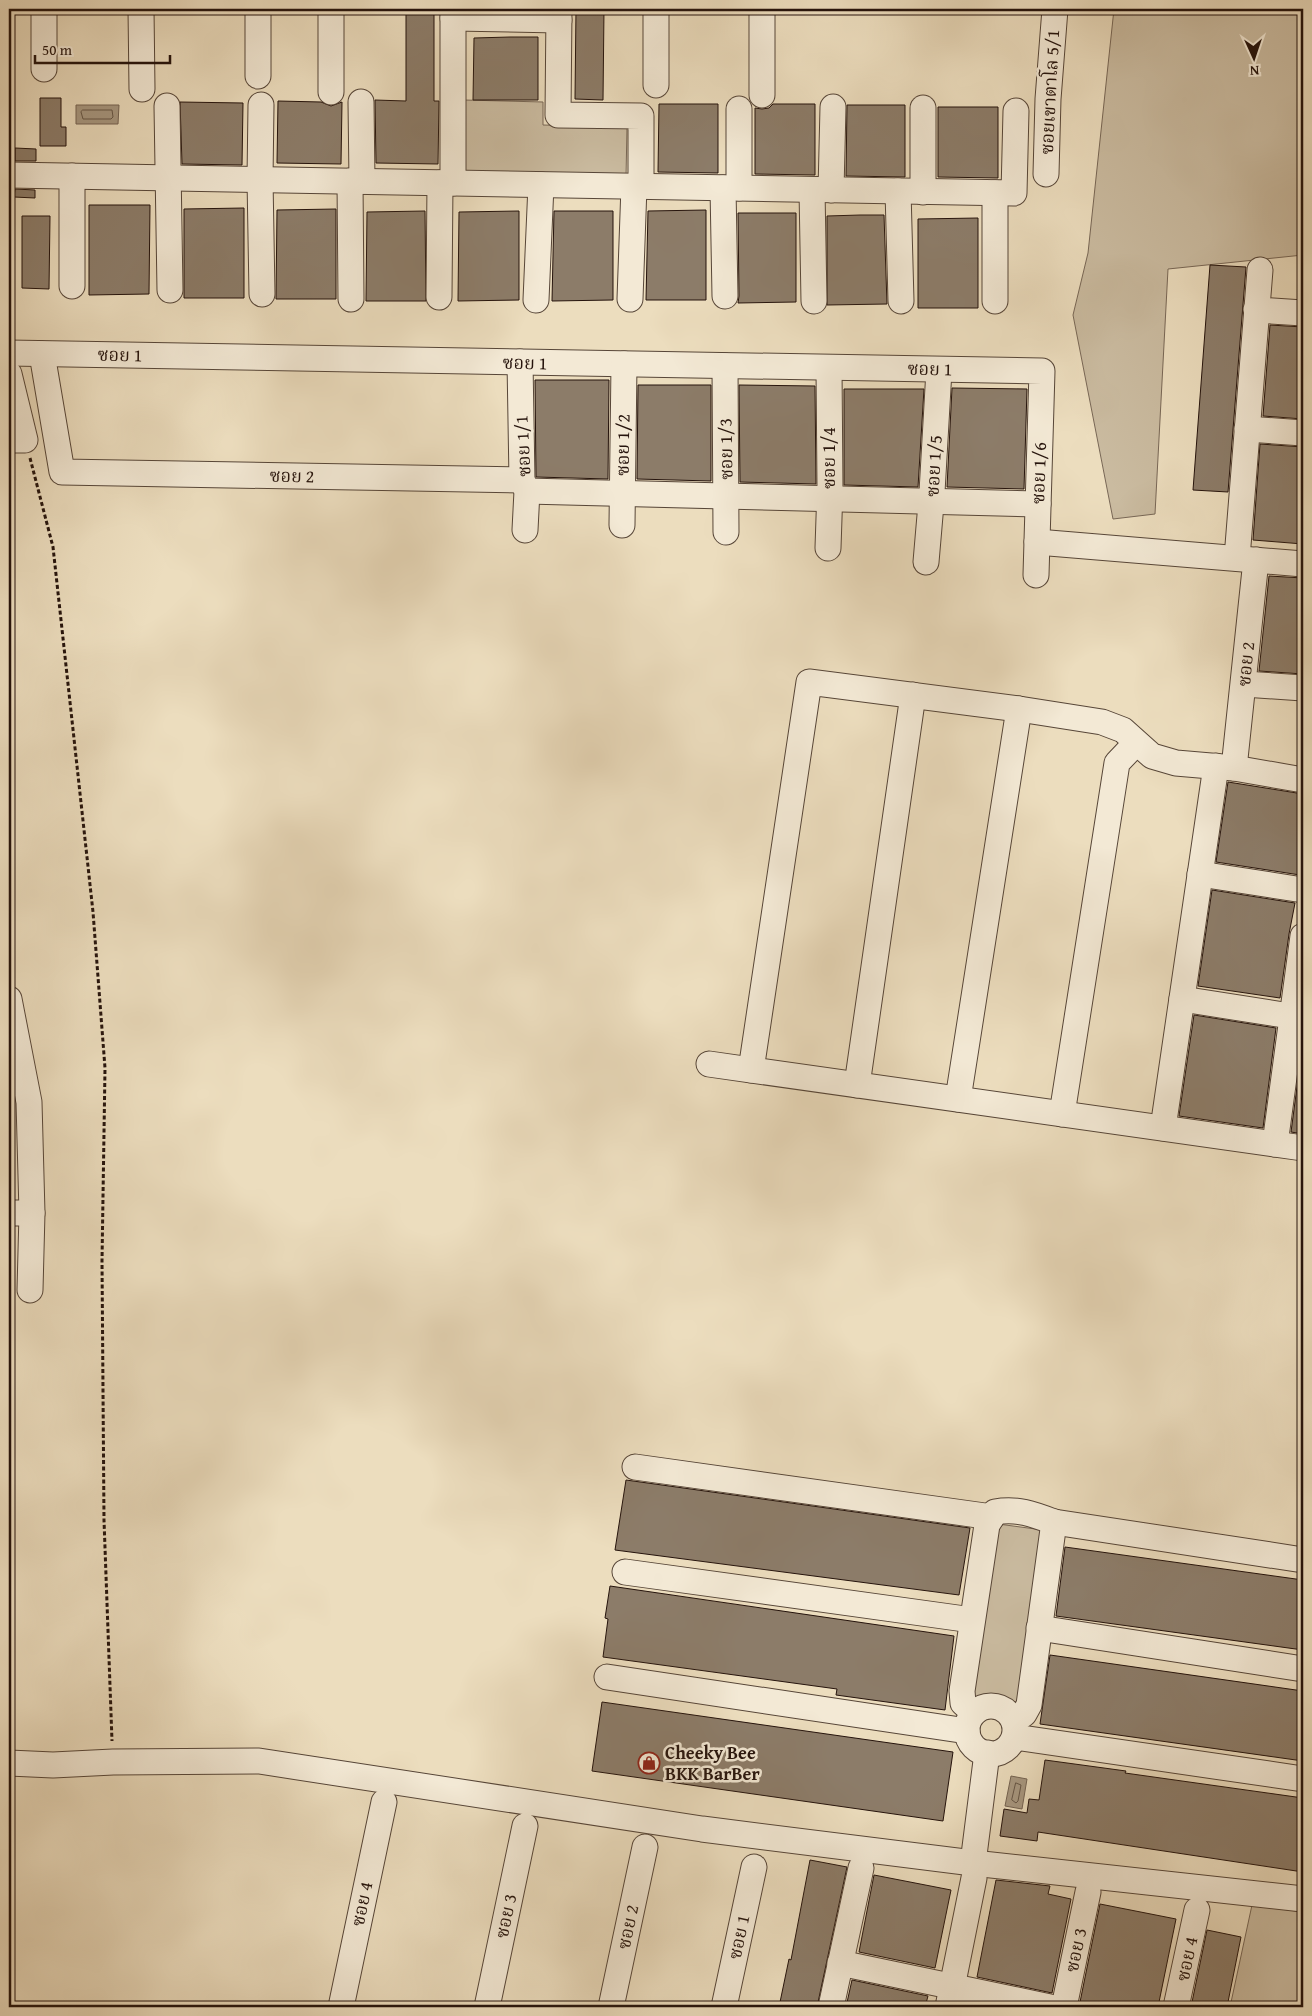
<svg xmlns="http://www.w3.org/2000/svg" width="1312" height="2016" font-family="'Gentium Book Plus','Noto Serif Thai',serif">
<rect width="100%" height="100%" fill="#ecddbe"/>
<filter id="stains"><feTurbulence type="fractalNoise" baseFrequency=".004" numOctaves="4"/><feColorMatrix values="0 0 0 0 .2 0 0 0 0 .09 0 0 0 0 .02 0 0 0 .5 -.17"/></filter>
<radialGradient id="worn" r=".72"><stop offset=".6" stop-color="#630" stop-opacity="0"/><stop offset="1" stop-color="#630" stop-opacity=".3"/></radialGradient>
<g fill="#cabba0" stroke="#786756">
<path d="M1114,9H1303V255L1168,269L1155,514L1113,519L1073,315L1088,253Z"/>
<path d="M464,100L543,102V125L627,127L626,177L462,173Z"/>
<path d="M998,1524L1043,1530L1017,1702L972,1696Z"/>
<path d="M1252,1905L1303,1912V2007H1230Z"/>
</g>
<g fill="#a89881" stroke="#746352">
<path d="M76,105H119L118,124H76Z"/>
<path d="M1011,1776L1027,1779L1022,1809L1005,1806Z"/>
</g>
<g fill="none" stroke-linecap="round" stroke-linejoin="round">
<g stroke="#665646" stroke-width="1">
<path d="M83,110H112L113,117L111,119H83L81,112Z"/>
<path d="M1016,1783L1021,1785L1018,1801L1016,1803L1012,1800Z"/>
</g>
</g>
<g fill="#8c7c69" stroke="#25130c">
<path d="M406,9H434V101H439L438,164L376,163L375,100L406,101Z"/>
<path d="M576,9H604L603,100L575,99Z"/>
<path d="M510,37H538V100H473L474,38Z"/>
<path d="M40,98H61V127H66V146H40Z"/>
<path d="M278,101L321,102L331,106L342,102L341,164L277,163Z"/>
<path d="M180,102L243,103L242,165L182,164Z"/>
<path d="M659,104H718V173L658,172Z"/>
<path d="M773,104H815V175L755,174V108L762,109L769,108Z"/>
<path d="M847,105H905V177L846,176Z"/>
<path d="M938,107H998V178L938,177Z"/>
<path d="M15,148L36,149V161H15Z"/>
<path d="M15,189L35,190V198L14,197Z"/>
<path d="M89,205H150L149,294L89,295Z"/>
<path d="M244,208V298H184V209Z"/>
<path d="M336,209V299H276L277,210Z"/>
<path d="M706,210V300H646L648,211Z"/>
<path d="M425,211L426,301H366L367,212Z"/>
<path d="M519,211V300L458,301L459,212Z"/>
<path d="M554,211H613V300L552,301Z"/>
<path d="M738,213H796V302L738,303L739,296Z"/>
<path d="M860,215H884L887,304L827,305V216Z"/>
<path d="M22,216H50L49,289L22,288Z"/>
<path d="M978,218V308H918V219Z"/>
<path d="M1210,265L1246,267L1228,492L1193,490Z"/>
<path d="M1270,325L1303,327V419L1263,416Z"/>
<path d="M535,380H609L608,479L536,477Z"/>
<path d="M638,385H711V481L637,479Z"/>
<path d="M739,385L815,386L816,484L740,482Z"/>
<path d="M952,388L1027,389L1024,489L947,487Z"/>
<path d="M844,389H924L918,487L844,485Z"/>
<path d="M1260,444L1303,447V544L1253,540Z"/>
<path d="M1269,576L1303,578V674L1259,671Z"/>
<path d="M1228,782L1303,794V854L1300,875L1216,862Z"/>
<path d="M1212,890L1295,903L1289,934L1280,998L1198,986Z"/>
<path d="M1194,1015L1276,1028L1263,1128L1179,1116Z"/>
<path d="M1303,1042V1134L1291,1132Z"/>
<path d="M626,1480L970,1528L959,1595L615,1550Z"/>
<path d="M1065,1547L1303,1580V1650L1056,1616Z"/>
<path d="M610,1586L954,1636L945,1710L836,1695L837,1689L603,1657L608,1619L605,1618Z"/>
<path d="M1050,1655L1303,1691V1761L1040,1724Z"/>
<path d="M602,1702L953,1752L943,1821L592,1771Z"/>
<path d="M1045,1760L1126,1771L1125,1773L1303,1798V1872L1038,1832L1037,1841L1000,1836L1004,1809L1027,1813L1029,1799L1039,1800Z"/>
<path d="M810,1860L847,1867L817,2007H779L789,1959L791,1960Z"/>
<path d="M874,1875L951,1890L935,1968L859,1952Z"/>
<path d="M996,1880L1050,1886L1048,1894L1071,1899L1052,1993L977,1977Z"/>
<path d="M1100,1904L1176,1919L1158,2007H1079Z"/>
<path d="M1207,1930L1241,1937L1227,2007H1191Z"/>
<path d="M852,1980L928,1996L925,2007H846Z"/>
</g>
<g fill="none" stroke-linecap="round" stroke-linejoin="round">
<g stroke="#574638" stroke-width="27">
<g id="minor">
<path d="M44,9V69"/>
<path d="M141,9L142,89"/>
<path d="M258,9V76"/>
<path d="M559,9L558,115L641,116V186"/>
<path d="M762,9V95"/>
<path d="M453,18L559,20"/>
<path d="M656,85V9"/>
<path d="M331,92V9"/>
<path d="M361,102L362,181"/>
<path d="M261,105L260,179L262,294"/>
<path d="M167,106L170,290"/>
<path d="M739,109V188"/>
<path d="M1046,174L1048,99L1055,9"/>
<path d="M9,175L1014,193L1016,111"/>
<path d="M350,181L351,299"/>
<path d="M453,183V9"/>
<path d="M723,188L725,296"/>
<path d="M812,190L814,301"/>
<path d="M831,190L833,107"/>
<path d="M898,191L901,301"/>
<path d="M923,192V108"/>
<path d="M995,193V301"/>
<path d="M72,286V176"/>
<path d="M439,297L440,183"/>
<path d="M630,299L634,186"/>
<path d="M536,300L541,185"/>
<path d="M1256,310L1303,313"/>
<path d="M9,353L1042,371L1036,575"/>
<path d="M42,354L62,472L522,480"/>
<path d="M520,362L522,480L527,491L525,530"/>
<path d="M725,366L726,532"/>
<path d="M9,374L25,440H9"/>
<path d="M1247,429L1303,433"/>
<path d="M527,491L1038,504"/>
<path d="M622,525L624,364"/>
<path d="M1037,542L1303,564"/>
<path d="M828,548L830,488L829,368"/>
<path d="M1237,558L1260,270"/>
<path d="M926,562L932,492L939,370"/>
<path d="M1244,684L1303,688"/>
<path d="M1234,768L1256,560"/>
<path d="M1200,874L1303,890"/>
<path d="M9,999L29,1102L32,1213L30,1290"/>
<path d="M1182,999L1303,1018"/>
<path d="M709,1064L1303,1148"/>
<path d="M751,1070L809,682L1019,709L1102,722L1123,730L1152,756L1176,763L1234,768L1303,780"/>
<path d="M857,1085L913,695"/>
<path d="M958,1099L1019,709"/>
<path d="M1062,1114L1117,763L1136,743"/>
<path d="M1163,1128L1216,766"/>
<path d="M1275,1144L1303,936"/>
<path d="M9,1213H32"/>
<path d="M635,1467L992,1517"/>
<path d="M625,1572L972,1620"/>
<path d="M1039,1628L1303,1669"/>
<path d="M607,1677L967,1731"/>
<circle cx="991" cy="1730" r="24"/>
<path d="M974,1713L963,1703L962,1691L987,1525L995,1512C1017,1508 1033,1514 1054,1522L1303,1560"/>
<path d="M1014,1721L1024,1714L1029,1705L1054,1522"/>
<path d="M1015,1737L1303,1779"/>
<path d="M9,1763L53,1765L113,1762L259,1761L702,1829L973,1863L1303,1899"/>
<path d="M973,1863L987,1753"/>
<path d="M840,1963L1050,2007"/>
<path d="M341,2007L384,1802"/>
<path d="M487,2007L525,1826"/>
<path d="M611,2007L645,1847"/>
<path d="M724,2007L754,1867"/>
<path d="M831,2007L861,1868"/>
<path d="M948,2007L974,1878"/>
<path d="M1064,2007L1088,1892"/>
<path d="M1176,2007L1197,1910"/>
</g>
</g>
<path stroke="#25130c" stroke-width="3" stroke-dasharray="4 2.5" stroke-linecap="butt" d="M30,458L53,547L93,912L105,1068L102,1261L104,1520L112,1741"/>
<use href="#minor" stroke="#f3e9d5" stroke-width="25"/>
</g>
<defs>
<g id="shop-ring" transform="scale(1.125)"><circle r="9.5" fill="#f3e9d5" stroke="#8f2418" stroke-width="1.5"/><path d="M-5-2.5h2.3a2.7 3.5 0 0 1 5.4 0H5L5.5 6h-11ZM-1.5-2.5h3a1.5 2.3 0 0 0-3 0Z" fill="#8f2418"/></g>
</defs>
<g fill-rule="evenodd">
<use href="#shop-ring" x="649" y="1763"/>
</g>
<g text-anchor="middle" stroke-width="5" stroke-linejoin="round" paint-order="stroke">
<g font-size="18" fill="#25130c" stroke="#f3e9d5">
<text transform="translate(1050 92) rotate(-87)" y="6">ซอยเขาตาโล 5/1</text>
<text transform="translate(120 355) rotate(1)" y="6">ซอย 1</text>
<text transform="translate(525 363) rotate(1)" y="6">ซอย 1</text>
<text transform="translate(930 369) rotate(1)" y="6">ซอย 1</text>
<text transform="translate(623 445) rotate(-89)" y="6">ซอย 1/2</text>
<text transform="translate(523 446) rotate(-93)" y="6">ซอย 1/1</text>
<text transform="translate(726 449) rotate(-91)" y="6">ซอย 1/3</text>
<text transform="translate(829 458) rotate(-90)" y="6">ซอย 1/4</text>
<text transform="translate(934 466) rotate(-87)" y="6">ซอย 1/5</text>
<text transform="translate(1039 473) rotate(-88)" y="6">ซอย 1/6</text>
<text transform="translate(292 476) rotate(1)" y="6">ซอย 2</text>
<text transform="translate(1246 664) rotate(-84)" y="6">ซอย 2</text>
<text transform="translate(362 1904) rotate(-78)" y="6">ซอย 4</text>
<text transform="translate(506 1916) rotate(-78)" y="6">ซอย 3</text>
<text transform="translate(628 1927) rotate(-78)" y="6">ซอย 2</text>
<text transform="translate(739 1937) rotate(-78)" y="6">ซอย 1</text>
<text transform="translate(1076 1950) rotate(-78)" y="6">ซอย 3</text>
<text transform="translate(1187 1959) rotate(-78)" y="6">ซอย 4</text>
</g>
<g font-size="18" font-weight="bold" fill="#25130c" stroke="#f3e9d5" text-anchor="start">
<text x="665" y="1759">Cheeky Bee<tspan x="665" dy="21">BKK BarBer</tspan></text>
</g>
</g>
<rect width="1312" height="2016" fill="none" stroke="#ecddbe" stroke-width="30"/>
<rect x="10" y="10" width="1292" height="1996" fill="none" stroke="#25130c" stroke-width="2.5"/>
<rect x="15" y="15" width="1282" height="1986" fill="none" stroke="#25130c"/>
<g transform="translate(1254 58) rotate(177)" stroke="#f3e9d5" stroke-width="4" paint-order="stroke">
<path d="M0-4L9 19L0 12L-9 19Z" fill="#25130c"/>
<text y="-8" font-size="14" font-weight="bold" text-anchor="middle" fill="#25130c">N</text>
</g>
<path d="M35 55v8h135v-8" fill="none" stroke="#25130c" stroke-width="2.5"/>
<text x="42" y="55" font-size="15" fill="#25130c" stroke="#f3e9d5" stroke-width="4" paint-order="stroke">50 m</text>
<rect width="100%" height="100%" filter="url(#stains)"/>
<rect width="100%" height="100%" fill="url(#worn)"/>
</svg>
